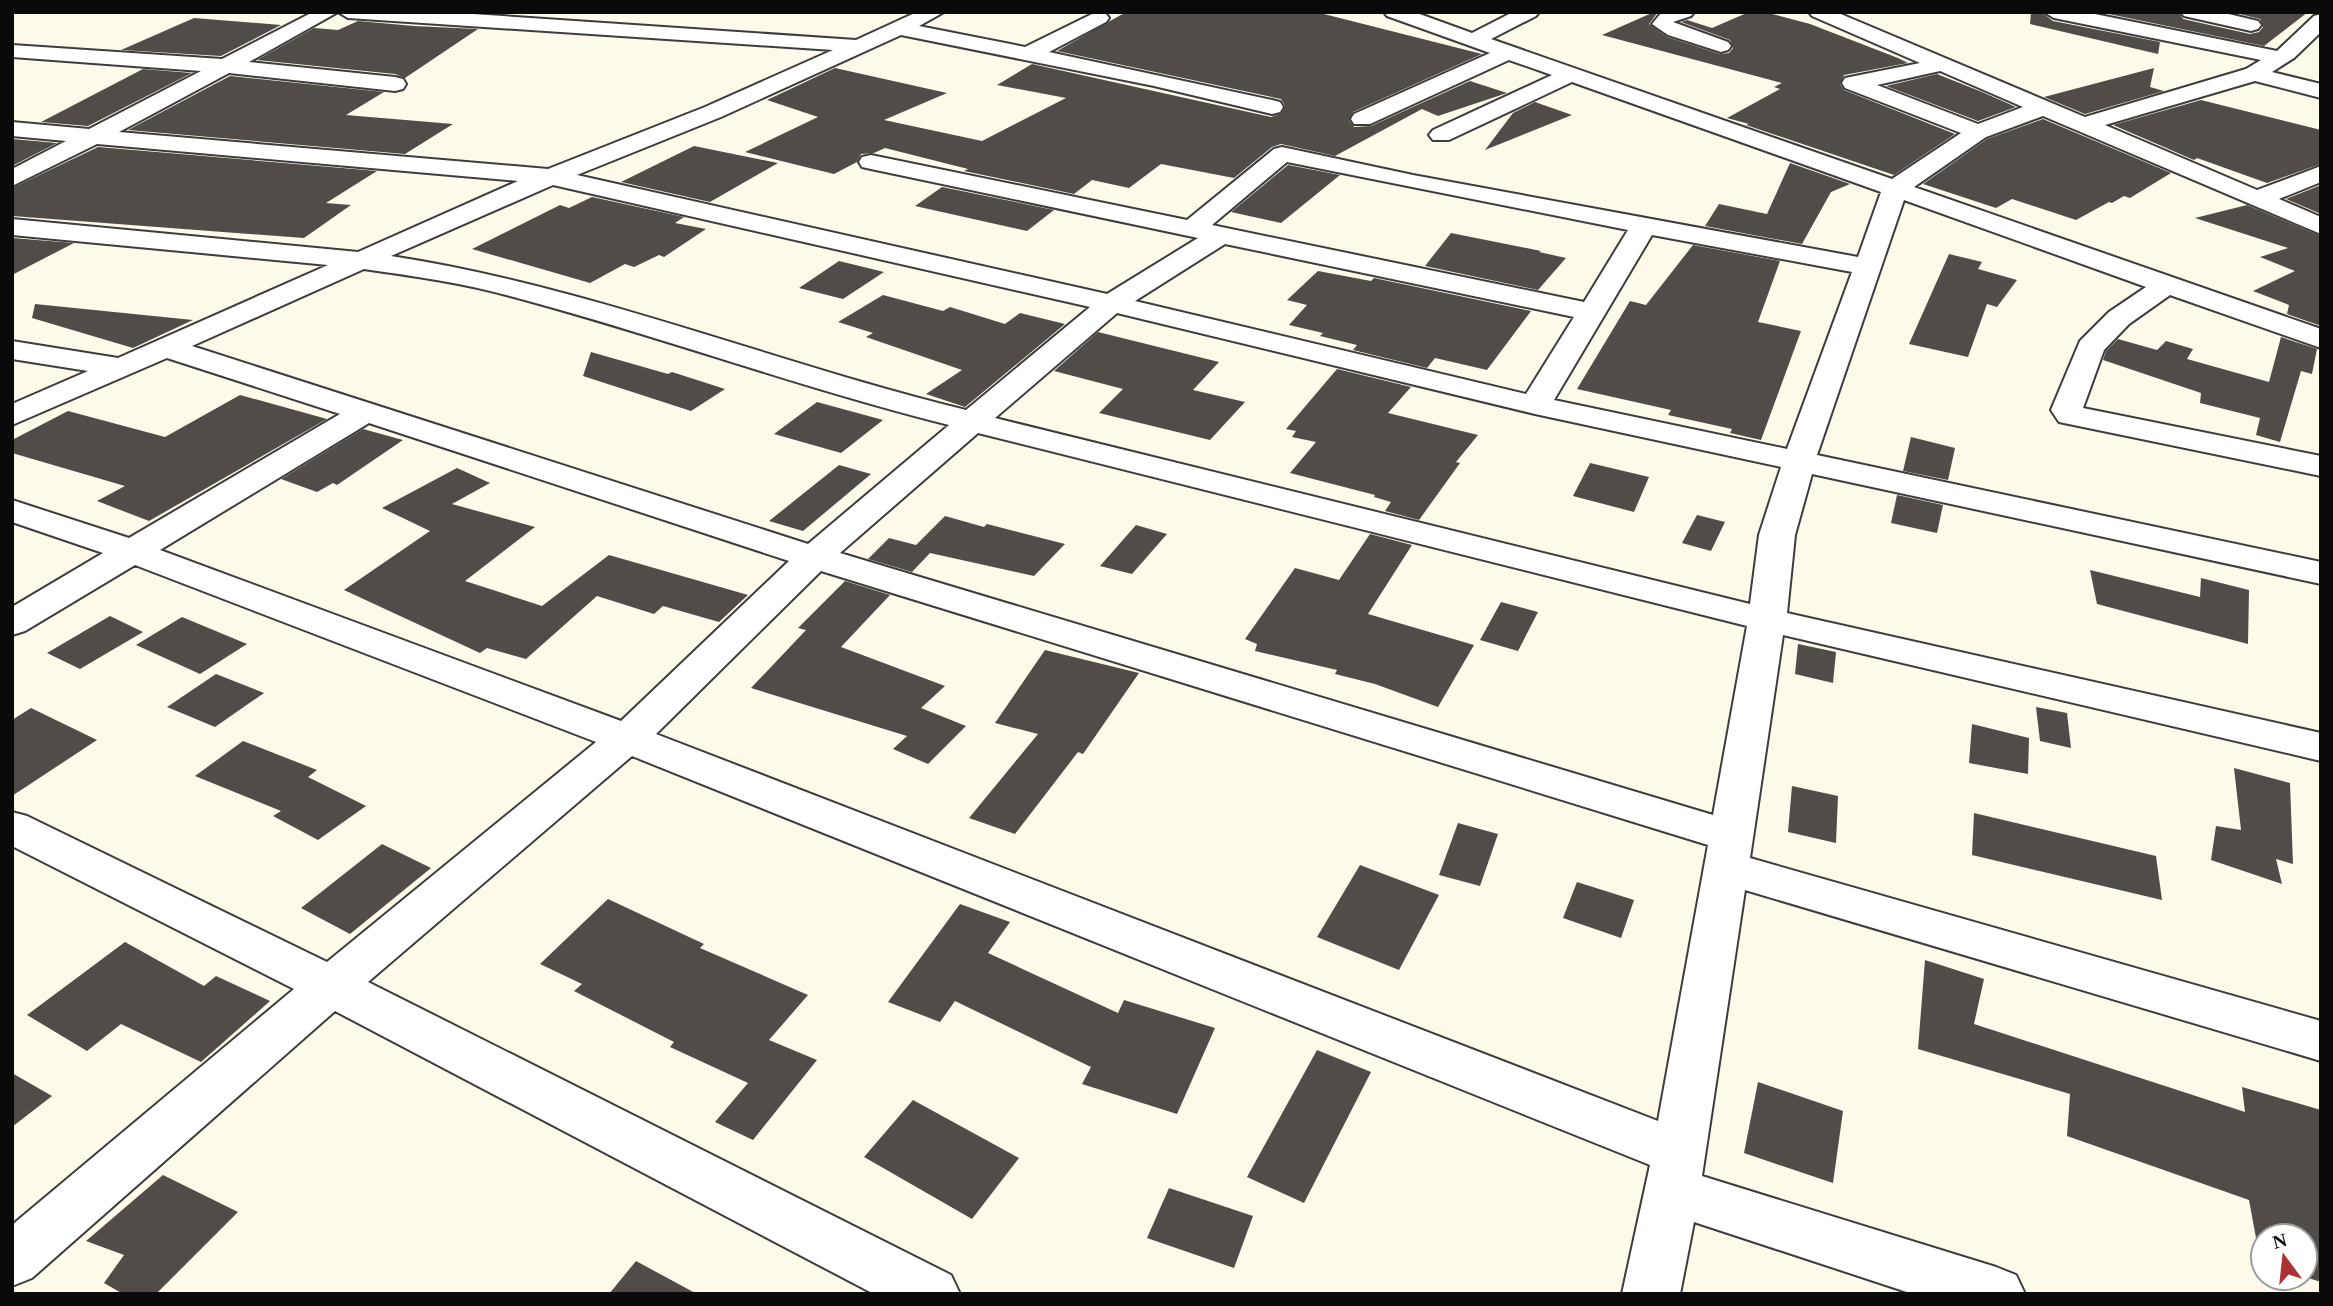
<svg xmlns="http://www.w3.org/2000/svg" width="2333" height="1306" font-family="Georgia,serif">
<rect width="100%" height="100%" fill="#fdfaea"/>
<g fill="#524c48">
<path d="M1126,12H1316L1482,54L1353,112L1349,120L1354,127L1371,126L1470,81L1507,93L1438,116L1422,109L1335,156L1281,144L1272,147L1234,178L1161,164L1129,188L1092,180L1074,194L964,171L968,169L885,148L874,153L861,154L857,162L834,174L745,152L818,117L767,100L835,68L947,93L884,120L982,141L1066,98L997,85L1032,64L1271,117L1282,113L1285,106L1281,99L1057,51Z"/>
<path d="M1654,12H1658L1649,24L1667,37L1720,54L1729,53L1733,48L1730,40L1681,22L1687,20L1712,28L1749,12H1765L1810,24L1898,58L1908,63L1844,75L1840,84L1844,90L1955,134L1894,175L1746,125L1749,124L1727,118L1780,89L1774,87L1782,83L1602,35Z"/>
<path d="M2031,12H2041L2053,21L2160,42L2158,54L2030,24Z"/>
<path d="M2099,12H2179L2183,19L2250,34L2259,32L2263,27L2260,19L2232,12H2308L2264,46Z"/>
<path d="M194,18L281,25L221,56L121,50Z"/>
<path d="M358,21L414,26L478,29L405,78L395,74L257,60L314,28L338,30Z"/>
<path d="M2154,68L2150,87L2164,91L2085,114L2044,97Z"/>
<path d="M143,69L192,73L88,126L41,122Z"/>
<path d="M1937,74L1982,92L2016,107L1978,121L1886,86Z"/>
<path d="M230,76L384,92L346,115L453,124L405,154L128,130Z"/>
<path d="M2201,100L2321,130V164L2267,183L2197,158L2194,160L2113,125Z"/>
<path d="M1535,102L1572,115L1485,150L1513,113Z"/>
<path d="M2043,119L2171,173L2130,198L2124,196L2112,203L2109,202L2076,220L2012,199L1996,208L1923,184L1987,139Z"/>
<path d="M12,139L57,143L12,166Z"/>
<path d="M694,146L778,163L710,202L621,182Z"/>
<path d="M98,147L377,171L326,203L351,205L304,238L12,216V188Z"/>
<path d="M1790,163L1850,184L1831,192L1802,244L1705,226L1719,204L1767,214Z"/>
<path d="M1288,165L1340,175L1281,223L1231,212Z"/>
<path d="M2321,185V214L2286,199Z"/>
<path d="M942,187L1054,210L1027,231L915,206Z"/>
<path d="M592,197L684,217L675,223L706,229L664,257L659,255L634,267L625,264L590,283L472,249L560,205L569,208Z"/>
<path d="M2247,205L2321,236V326L2287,314L2289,305L2253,291L2295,271L2260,257L2288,248L2195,218Z"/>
<path d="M1451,233L1541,251L1539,252L1566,258L1538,290L1425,266Z"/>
<path d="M12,238L74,243L12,275Z"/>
<path d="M1693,245L1780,261L1758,322L1801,331L1761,440L1730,433L1732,429L1668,415L1671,410L1577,389L1630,301L1646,305Z"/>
<path d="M1949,254L1982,262L1978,269L2017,280L1997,307L1987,304L1968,357L1909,344Z"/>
<path d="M839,261L884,272L843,299L799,288Z"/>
<path d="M1318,271L1371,281L1374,278L1531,311L1487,370L1435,358L1427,368L1353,350L1357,345L1320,336L1323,333L1289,325L1307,305L1287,300Z"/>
<path d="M883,295L943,311L950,307L1005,324L1020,313L1065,324L965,407L926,394L962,370L866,337L873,333L838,322Z"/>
<path d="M35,304L193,320L133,348L32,318Z"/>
<path d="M1098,332L1219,362L1193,390L1245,402L1210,440L1099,413L1123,389L1054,371Z"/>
<path d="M2281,337L2317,349L2312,374L2301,371L2280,442L2256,435L2260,418L2200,403L2201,393L2103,360L2106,351L2118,339L2157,350L2166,341L2193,349L2187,359L2269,382Z"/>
<path d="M591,352L668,374L672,372L725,389L691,411L583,376Z"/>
<path d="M1337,369L1411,387L1388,413L1478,435L1456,462L1460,463L1419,520L1385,511L1391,502L1374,497L1375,495L1290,473L1316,442L1292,437L1296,431L1286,429Z"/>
<path d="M240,395L327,419L149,521L97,501L125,486L12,453V440L68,411L165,437Z"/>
<path d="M817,402L883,420L841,453L774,434Z"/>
<path d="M363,429L403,440L337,485L333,483L317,492L281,479Z"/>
<path d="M1911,437L1955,448L1948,480L1903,471Z"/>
<path d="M1590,463L1649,477L1634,512L1573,496Z"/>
<path d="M839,465L871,474L803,531L769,521Z"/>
<path d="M457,468L490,483L452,504L535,527L465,581L542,606L609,555L748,595L719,622L663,606L654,614L597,596L526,659L487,648L480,653L344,590L430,531L382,508Z"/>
<path d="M1897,495L1943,505L1937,533L1891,523Z"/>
<path d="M1697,515L1725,522L1711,551L1682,543Z"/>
<path d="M945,516L984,527L987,524L1065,544L1034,576L930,553L912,572L868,559L889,538L916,545Z"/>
<path d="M1136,525L1167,534L1132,574L1100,566Z"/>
<path d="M1370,534L1412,545L1368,614L1474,645L1438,707L1375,684L1335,674L1337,670L1255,651L1257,644L1245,639L1295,568L1339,580Z"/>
<path d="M2090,570L2200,597L2201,578L2249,590L2248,644L2097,604Z"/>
<path d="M845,581L890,595L841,647L945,686L921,708L966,726L928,764L893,749L907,736L751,688L806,630L798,628Z"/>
<path d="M1501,602L1538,612L1518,651L1480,640Z"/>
<path d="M110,616L143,632L80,669L47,653Z"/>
<path d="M182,617L247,644L200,674L136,645Z"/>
<path d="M1798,644L1836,652L1833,683L1795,674Z"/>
<path d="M1045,650L1139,673L1083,754L1078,752L1015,834L969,818L1038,734L995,723Z"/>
<path d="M216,674L264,693L215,727L167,707Z"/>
<path d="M2036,707L2067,713L2071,748L2040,741Z"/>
<path d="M31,708L97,740L12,796V720Z"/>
<path d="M1972,724L2029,738L2028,774L1969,763Z"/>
<path d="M243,741L317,770L308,777L366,806L318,840L273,816L281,811L195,776Z"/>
<path d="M2234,768L2290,783L2293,864L2276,859L2282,884L2211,860L2216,826L2241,830Z"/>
<path d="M1792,786L1838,796L1836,843L1788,832Z"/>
<path d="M1974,813L2156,856L2162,900L1972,855Z"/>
<path d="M1458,823L1498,834L1480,886L1439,875Z"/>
<path d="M382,844L431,868L350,934L301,908Z"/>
<path d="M1360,865L1439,895L1399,970L1317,937Z"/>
<path d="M1577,882L1634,900L1621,938L1563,918Z"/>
<path d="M608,899L704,944L700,948L808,995L769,1040L817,1060L753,1140L715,1122L748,1083L670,1047L674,1042L574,991L582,984L540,964Z"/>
<path d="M960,904L1010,922L988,953L1118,1013L1124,1000L1215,1028L1177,1114L1082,1084L1091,1067L955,1001L940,1022L888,1002Z"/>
<path d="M125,942L204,986L216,976L270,1001L201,1062L121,1024L87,1051L27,1015Z"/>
<path d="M1925,960L1984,979L1974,1024L2245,1112L2242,1087L2321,1110V1282L2305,1277V1236H2263V1266L2261,1265L2249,1200L2067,1136L2070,1094L1918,1049Z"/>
<path d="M1317,1050L1371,1072L1304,1203L1247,1177Z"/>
<path d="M12,1073L52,1096L12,1127Z"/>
<path d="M1758,1082L1843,1111L1833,1183L1744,1153Z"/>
<path d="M913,1100L1019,1158L972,1219L864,1157Z"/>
<path d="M163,1175L238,1212L156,1294H123L104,1283L124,1255L86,1241Z"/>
<path d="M1169,1188L1253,1216L1234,1268L1147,1238Z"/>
<path d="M636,1261L697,1294H609Z"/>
</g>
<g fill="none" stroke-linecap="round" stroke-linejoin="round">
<g stroke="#3d3d3d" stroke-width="4">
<g id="minor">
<path d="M313,12H338L249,62L395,77L403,79L406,84L403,89L395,91L229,73L119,132L548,169L705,107L833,50L348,18L338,12H443L856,40L917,12H944L919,26L1025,47L1092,14H1106L1109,18L1106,22L1049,52L1272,100L1280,102L1283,107L1280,112L1272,114L1154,86L901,35L721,117L577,175L1107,294L1198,238L871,169L862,167L859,162L862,157L871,155L1187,220L1274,149L1282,147L1413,175L1858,257L1881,192L1572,82L1449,140H1433L1429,135L1433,130L1552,75L1509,60L1370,124H1354L1351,119L1354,114L1490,53L1387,16L1384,12H1414L1472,33L1513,12H1539L1536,16L1491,39L1892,179L1961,133L1845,88L1842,83L1845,78L1920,63L1812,16L1809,12H1836L2085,117L2246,69L2261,60L2054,18L2044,12H2085L2277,51L2314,16L2321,14V32L2294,58L2272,72L2321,84V98L2255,81L2105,125L2257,190L2321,166V182L2279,199L2321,217V234L2043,116L1986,137L1914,187L2321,329V348L2170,295L2129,324L2104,350L2083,408L2321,456V476L2059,422L2051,410L2080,341L2109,312L2146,287L1904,200L1817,455L2321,562V584L1812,474L1795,535L1787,613L2321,733V761L1783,635L1750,858L2321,1021V1061L1745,890L1702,1176L1996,1267L2016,1275L2025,1294H1913L1694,1222L1680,1294H1622L1650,1165L632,756L368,982L951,1275L960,1294H874L335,1011L32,1278L12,1286V1225L294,989L12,846V812L27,816L327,962L596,742L135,565L25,631L12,635V607L103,553L12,522V500L129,538L340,414L167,358L12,425V404L88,371L12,359V341L118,358L328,265L12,235V219L358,252L518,181L97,144L12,186V169L66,141L12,136V122L89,129L201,71L12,57V45L222,59ZM1940,71L2023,107L1978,124L1877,85ZM1287,162L1628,230L1584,302L1212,225ZM553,185L1090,307L966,410C774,363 588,286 391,256ZM1652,235L1852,272L1787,449L1554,400ZM1225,244L1574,317L1526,394L1135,301ZM364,269C413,276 463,283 510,296C657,335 801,388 949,425L808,544L192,346ZM1117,313L1535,414L1781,467L1759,535L1750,604L995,418ZM369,423L789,561L621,721L160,550ZM978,433L1747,626L1713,815L840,553ZM821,571L1708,845L1658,1121L656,734Z"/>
<path d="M1662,12H1694L1691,16L1673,22L1728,42L1731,46L1728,50L1721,52L1668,35L1652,24Z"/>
<path d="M2181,12H2220L2258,21L2261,25L2258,29L2251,31L2184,16Z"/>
</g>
</g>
<use href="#minor" fill="#fff" fill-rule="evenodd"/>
</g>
<rect width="2333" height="1306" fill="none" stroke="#0a0a0a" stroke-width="28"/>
<g transform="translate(2284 1257) rotate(345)"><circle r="33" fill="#ffffff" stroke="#9d9d9d" stroke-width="2"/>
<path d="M0-5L12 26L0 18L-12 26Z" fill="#aa3335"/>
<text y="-10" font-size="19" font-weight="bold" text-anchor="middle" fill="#0a0a0a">N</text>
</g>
</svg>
